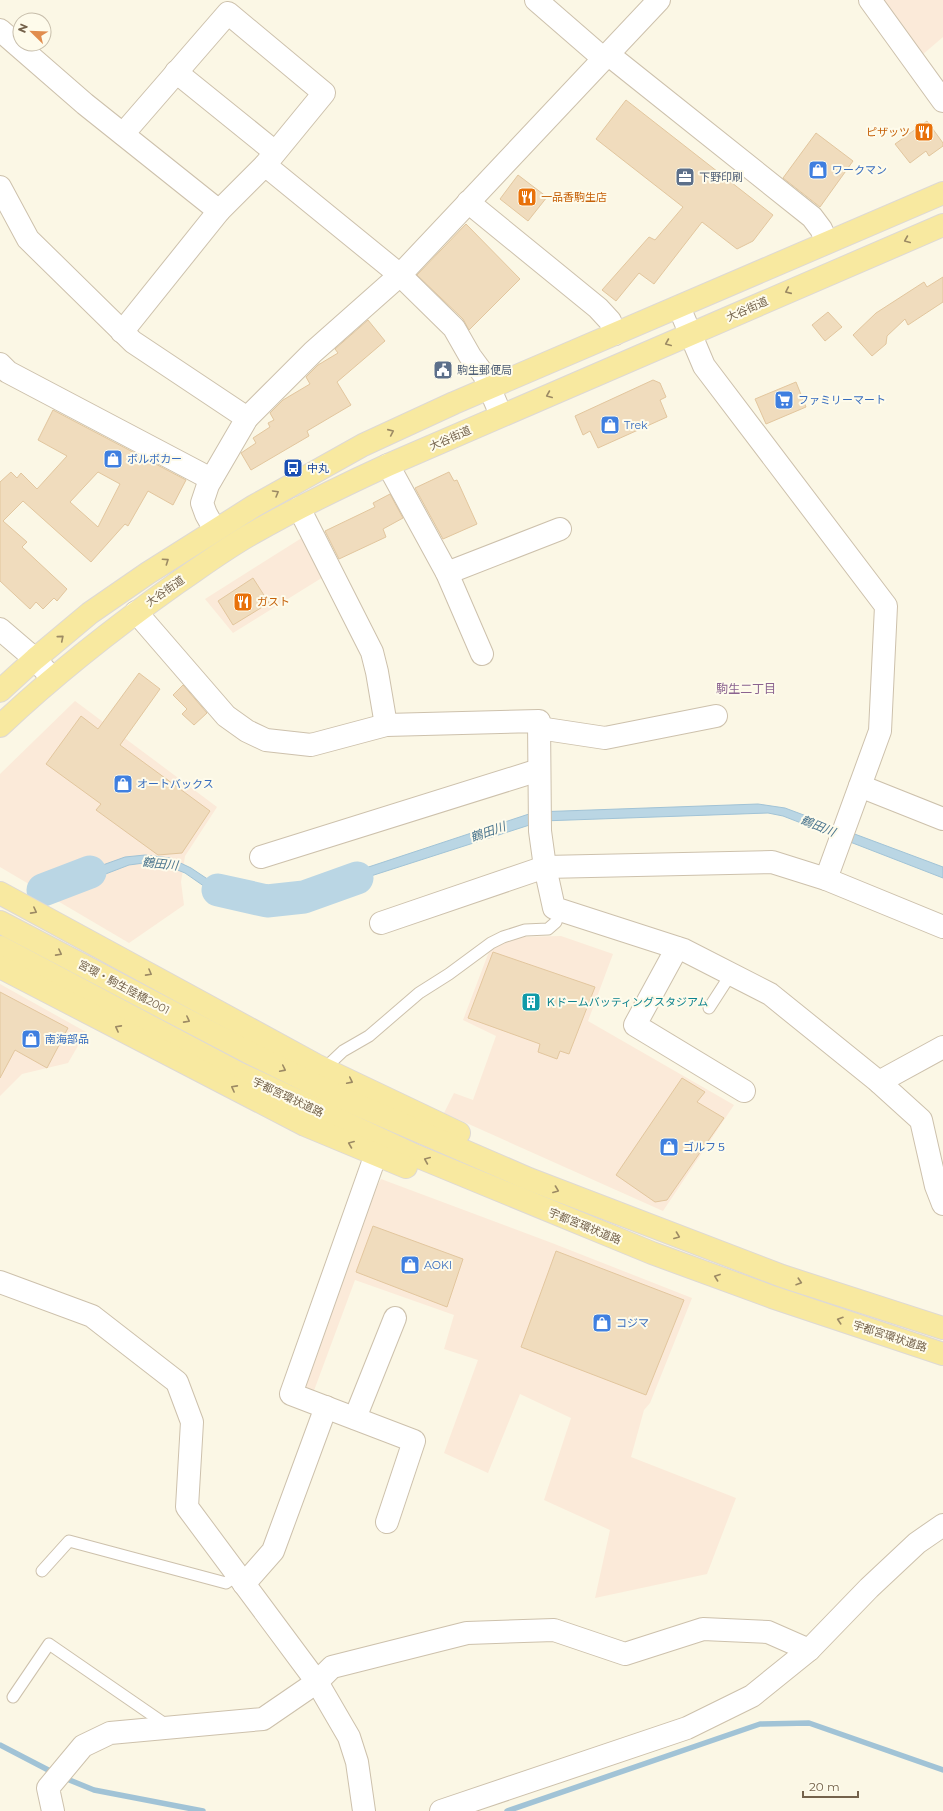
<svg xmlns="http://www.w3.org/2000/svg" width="943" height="1811" font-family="Montserrat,'Noto Sans JP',sans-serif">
<rect width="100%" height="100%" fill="#fbf7e5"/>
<g fill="#fbead9">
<path d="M879,0H943V37L922,55Z"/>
<path d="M308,534L328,574L233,633L205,599Z"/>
<path d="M75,701L217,807L185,856L181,882L184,905L129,943L0,867V774Z"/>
<path d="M561,936L613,954L588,1021L734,1105L663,1211L444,1113L454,1093L473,1100L496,1036L463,1020L490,949L515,937Z"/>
<path d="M0,984L86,1032L68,1063L22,1074L0,1096Z"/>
<path d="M381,1179L552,1243L692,1298L650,1403L644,1410L631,1457L736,1498L707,1574L595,1598L610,1530L544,1500L571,1418L520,1394L488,1473L444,1453L478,1360L444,1349L454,1315L355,1280L312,1396L298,1391L361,1217Z"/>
</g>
<path fill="#bad6e4" stroke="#a1c3d6" d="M758,804L785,808L943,867V878L783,816L768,813L542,821L318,893L270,900L249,902L233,899L208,889L185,873L170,867L144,863L129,865L51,895L47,885L125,857L145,855L170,858L191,868L215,884L236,893L258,895L314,885L535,812Z"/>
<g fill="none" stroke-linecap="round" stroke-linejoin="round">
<g stroke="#a1c3d6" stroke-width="5.5">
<path d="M0,1745L54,1773"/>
<path d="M62,1777L94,1790L203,1811"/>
<path d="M507,1811L760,1724L809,1723L943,1770"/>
</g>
<g stroke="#bad6e4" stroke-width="33">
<path d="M43,890L90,872"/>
<path d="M218,890L267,901L304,897L357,878"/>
</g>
</g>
<g fill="#f0dcbd" stroke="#e2c69e" fill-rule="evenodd">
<path d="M626,100L773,215L753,241L737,249L702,222L654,284L639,273L616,301L602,290L649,237L655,240L683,207L596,139Z"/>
<path d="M927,121L943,143V146L929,156L926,151L910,163L895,144Z"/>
<path d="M816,133L853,161L820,207L783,178Z"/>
<path d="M518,175L547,197L528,221L500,199Z"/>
<path d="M466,224L520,279L469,330L463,319L417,275Z"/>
<path d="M943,277V302L908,325L905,319L887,336L886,344L872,356L853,335L876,313L924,282L927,287Z"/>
<path d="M828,312L842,327L825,341L812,325Z"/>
<path d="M368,320L385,341L337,382L351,405L307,431L309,436L251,470L241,453L256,443L253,438L270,427L268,423L274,420L270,413L283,400L310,384L306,377L318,365L338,353L335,349Z"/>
<path d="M653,380L660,383L666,397L660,400L667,417L598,448L590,431L583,435L575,416Z"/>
<path d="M796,382L806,407L766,424L755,399Z"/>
<path d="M53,410L186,480L173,505L148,491L128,526L125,524L91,562L23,501L3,521L27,542L22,547L67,589L57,601L54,598L43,609L36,602L30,609L0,581V482L11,472L17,478L21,473L37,489L67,456L38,440ZM98,472L120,484L98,527L70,502Z"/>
<path d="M449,472L454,481L457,480L477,524L443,539L415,488Z"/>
<path d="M390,494L403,518L383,529L386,537L339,559L325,531L375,507L373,503Z"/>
<path d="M253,578L269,603L233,625L218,601Z"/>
<path d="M139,673L160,689L120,745L210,811L182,853L158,855L96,810L101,804L46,764L81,716L98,729Z"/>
<path d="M183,685L207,713L194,725L182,714L187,709L173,695Z"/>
<path d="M493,952L595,987L569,1054L560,1051L557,1059L538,1052L540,1044L468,1018Z"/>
<path d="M0,992L68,1028L47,1068L15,1050L0,1078Z"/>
<path d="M682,1078L705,1092L697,1102L724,1118L667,1200L655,1202L616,1175Z"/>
<path d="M373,1226L463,1259L447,1307L356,1272Z"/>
<path d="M556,1251L684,1300L646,1395L521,1347Z"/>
</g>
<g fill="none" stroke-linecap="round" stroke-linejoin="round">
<g stroke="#cdc1ac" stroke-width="13">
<g id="service">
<path d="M709,1008L731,974"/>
<path d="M324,1069L343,1051L369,1036L419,993L449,974L491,943L503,937L525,930L548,929L556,922L560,910"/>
<path d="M42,1571L69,1541L226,1583L237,1575"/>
<path d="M13,1697L49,1644L168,1726"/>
</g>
</g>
<g stroke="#cdc1ac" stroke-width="24">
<g id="minor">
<path d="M536,0L604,59"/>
<path d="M870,0L943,101"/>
<path d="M0,30L85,104L219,211L265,165L400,275L454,328L470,356L484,375L501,415"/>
<path d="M609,55L812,217L821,229L827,242"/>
<path d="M176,72L275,152"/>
<path d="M123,134L228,13L324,93L265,165"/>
<path d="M0,187L28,239L133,342L247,418"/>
<path d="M468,202L598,308L610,321L615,334"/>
<path d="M679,307L704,366L886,606L880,731L826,879L943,927"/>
<path d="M122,332L219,211"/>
<path d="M0,364L8,372L211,479"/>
<path d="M388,465L447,573L482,654"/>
<path d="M299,508L372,652L377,672L386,725"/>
<path d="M447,573L560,529"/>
<path d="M136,612L226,716L247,731L266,740L311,745L386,725L539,721L540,831L545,867L554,908L684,950L770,994L879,1082L921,1120L936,1186L943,1204"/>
<path d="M0,629L35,659L52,678"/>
<path d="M539,728L605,738L716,716"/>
<path d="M860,786L943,819"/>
<path d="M261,857L539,770"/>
<path d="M381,923L545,867L772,862L826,879"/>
<path d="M677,948L635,1025L744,1091"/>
<path d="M879,1082L943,1047"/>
<path d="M376,1154L291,1394L414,1441L387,1522"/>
<path d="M0,1282L92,1316L177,1382L192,1422L187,1507L317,1682L349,1737L357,1762L364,1811"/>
<path d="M355,1418L395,1318"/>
<path d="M244,1584L273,1551L326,1407"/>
<path d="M53,1811L48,1788L83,1746L110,1733L263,1719L317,1682L332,1667L467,1633L554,1630L625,1654L703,1629L768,1632L809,1650"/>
</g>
</g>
<g stroke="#cdc1ac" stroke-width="24">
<g id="tertiary">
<path d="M215,530L206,514L202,503L208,485L247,418L313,352L400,275L659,0"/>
<path d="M441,1811L687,1728L752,1696L809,1650L869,1588L917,1543L943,1525"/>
</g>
</g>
<g stroke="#ded9d4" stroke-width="24">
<g id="primary">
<path d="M0,691L35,659L90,613L148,573L254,506L363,445L454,403L943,193"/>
<path d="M0,726C55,674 115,627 177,583C202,566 226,548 253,533C297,508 342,486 388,465L943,225"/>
<path d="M0,893L316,1065L459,1133"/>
<path d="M0,922L248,1052L344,1099L529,1179L782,1276L943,1328"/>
<path d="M0,947L238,1073L414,1155L652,1253L772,1297L943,1354"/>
<path d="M0,967L305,1125L406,1167"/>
</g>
</g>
<use href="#service" stroke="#fff" stroke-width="11"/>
<use href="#minor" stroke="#fff" stroke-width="22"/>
<use href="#tertiary" stroke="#fff" stroke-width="22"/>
<use href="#primary" stroke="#f8e9a0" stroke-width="22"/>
</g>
<defs><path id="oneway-chevron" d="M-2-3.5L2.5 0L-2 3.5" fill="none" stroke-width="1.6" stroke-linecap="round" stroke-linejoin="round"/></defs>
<g stroke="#9c8a64">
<use href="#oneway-chevron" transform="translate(907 240) rotate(157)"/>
<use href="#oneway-chevron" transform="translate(788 291) rotate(156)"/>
<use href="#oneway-chevron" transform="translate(668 343) rotate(157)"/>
<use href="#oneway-chevron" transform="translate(549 395) rotate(157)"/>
<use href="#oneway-chevron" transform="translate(391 432) rotate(-24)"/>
<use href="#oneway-chevron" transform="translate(276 493) rotate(-30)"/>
<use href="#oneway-chevron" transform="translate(166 561) rotate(-34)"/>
<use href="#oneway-chevron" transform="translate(61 638) rotate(-40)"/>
<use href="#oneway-chevron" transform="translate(34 911) rotate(28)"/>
<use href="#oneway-chevron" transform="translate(59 953) rotate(28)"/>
<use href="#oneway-chevron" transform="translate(149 973) rotate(29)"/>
<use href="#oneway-chevron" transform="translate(187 1020) rotate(28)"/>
<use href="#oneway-chevron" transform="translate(118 1028) rotate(-152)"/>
<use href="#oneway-chevron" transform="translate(283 1069) rotate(26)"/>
<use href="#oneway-chevron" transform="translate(350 1081) rotate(26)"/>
<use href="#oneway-chevron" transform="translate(234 1088) rotate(-152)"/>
<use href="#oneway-chevron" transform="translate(351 1144) rotate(-158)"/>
<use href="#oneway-chevron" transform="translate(427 1160) rotate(-157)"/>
<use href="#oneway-chevron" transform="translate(556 1190) rotate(21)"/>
<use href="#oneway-chevron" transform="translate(677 1236) rotate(21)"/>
<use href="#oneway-chevron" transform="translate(717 1277) rotate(-160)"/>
<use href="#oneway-chevron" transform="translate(799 1282) rotate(18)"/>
<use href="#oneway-chevron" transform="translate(840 1320) rotate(-162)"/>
</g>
<defs>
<g id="restaurant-square" transform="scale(1)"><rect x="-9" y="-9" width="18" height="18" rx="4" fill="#e8710a" stroke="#fefbeb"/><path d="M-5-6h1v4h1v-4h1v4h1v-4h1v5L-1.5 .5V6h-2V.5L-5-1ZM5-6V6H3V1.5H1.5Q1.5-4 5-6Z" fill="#fff"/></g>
<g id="shop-square" transform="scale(1)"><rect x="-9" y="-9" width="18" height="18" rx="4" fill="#3f7fe0" stroke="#fefbeb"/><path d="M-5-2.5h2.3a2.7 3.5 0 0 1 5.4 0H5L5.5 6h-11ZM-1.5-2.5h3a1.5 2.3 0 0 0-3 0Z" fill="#fff"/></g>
<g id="office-square" transform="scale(1)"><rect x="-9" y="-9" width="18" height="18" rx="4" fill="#5c6f8a" stroke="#fefbeb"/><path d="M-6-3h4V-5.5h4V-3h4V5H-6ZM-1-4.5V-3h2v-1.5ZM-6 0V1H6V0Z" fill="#fff"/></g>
<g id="civic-square" transform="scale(1)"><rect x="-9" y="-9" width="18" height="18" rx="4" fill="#5c6f8a" stroke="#fefbeb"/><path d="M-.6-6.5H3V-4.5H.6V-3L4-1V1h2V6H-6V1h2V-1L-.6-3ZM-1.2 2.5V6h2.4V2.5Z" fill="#fff"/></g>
<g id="supermarket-square" transform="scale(1)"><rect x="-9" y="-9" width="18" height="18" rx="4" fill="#3f7fe0" stroke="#fefbeb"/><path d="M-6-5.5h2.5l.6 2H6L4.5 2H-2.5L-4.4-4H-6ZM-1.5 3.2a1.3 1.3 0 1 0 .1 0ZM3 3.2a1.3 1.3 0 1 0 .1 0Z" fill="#fff"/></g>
<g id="bus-square" transform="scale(1)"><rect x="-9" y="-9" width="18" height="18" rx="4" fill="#1a4fb4" stroke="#fefbeb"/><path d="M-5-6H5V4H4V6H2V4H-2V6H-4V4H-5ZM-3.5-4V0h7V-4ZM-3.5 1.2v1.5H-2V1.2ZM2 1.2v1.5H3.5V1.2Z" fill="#fff"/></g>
<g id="building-square" transform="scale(1)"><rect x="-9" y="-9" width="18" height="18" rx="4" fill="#0f9aa8" stroke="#fefbeb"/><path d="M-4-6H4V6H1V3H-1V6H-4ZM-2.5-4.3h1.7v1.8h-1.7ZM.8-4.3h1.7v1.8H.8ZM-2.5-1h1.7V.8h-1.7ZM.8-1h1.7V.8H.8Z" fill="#fff"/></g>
</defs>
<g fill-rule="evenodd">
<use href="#restaurant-square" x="924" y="132"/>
<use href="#shop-square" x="818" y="170"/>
<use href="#office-square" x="685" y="177"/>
<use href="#restaurant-square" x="527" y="197"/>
<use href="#civic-square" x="443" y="370"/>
<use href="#supermarket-square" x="784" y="400"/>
<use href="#shop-square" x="610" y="425"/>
<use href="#shop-square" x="113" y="459"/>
<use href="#bus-square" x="293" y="468"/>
<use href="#restaurant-square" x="243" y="602"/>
<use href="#shop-square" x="123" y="784"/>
<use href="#building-square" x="531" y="1002"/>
<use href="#shop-square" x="31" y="1039"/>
<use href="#shop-square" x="669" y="1147"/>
<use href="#shop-square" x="410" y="1265"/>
<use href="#shop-square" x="602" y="1323"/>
</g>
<g text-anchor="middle" stroke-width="4" stroke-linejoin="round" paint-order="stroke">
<g font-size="11" fill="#c56008" stroke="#fefbeb" text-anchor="start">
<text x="910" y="136" text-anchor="end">ピザッツ</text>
<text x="541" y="201">一品香駒生店</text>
<text x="257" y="606">ガスト</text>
</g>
<g font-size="11" fill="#366cbe" stroke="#fefbeb" text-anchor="start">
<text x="832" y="174">ワークマン</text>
<text x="798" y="404">ファミリーマート</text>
<text x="624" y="429">Trek</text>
<text x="127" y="463">ボルボカー</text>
<text x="137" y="788">オートバックス</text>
<text x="45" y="1043">南海部品</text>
<text x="683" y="1151">ゴルフ５</text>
<text x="424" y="1269">AOKI</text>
<text x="616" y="1327">コジマ</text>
</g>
<g font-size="11" fill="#4e5e75" stroke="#fefbeb" text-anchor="start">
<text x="699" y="181">下野印刷</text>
<text x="457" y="374">駒生郵便局</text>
</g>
<g font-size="11" fill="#74624b" stroke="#fefbeb">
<text transform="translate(747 309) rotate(-24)" y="4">大谷街道</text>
<text transform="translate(450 438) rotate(-24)" y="4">大谷街道</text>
<text transform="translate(165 591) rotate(-35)" y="4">大谷街道</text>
<text transform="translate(124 987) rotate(28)" y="4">宮環・駒生陸橋2001</text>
<text transform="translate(288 1097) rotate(25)" y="4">宇都宮環状道路</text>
<text transform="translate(585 1226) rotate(22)" y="4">宇都宮環状道路</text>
<text transform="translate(890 1336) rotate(18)" y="4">宇都宮環状道路</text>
</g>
<g font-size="11" fill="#164399" stroke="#fefbeb" text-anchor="start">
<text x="307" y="472">中丸</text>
</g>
<g font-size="11" fill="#0d838f" stroke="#fefbeb" text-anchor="start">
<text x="545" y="1006">Ｋドームバッティングスタジアム</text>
</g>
<g font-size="12" fill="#8b6390" stroke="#fefbeb">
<text x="746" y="693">駒生二丁目</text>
</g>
<g font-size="12" font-style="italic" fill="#49748d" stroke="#fefbeb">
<text transform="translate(818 826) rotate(22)" y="4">鶴田川</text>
<text transform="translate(488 832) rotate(-19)" y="4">鶴田川</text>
<text transform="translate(160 864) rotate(6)" y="4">鶴田川</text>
</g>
</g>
<g transform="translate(32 32) rotate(293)"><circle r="19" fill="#fefbeb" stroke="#c7beab"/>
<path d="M0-3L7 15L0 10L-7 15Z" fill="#e18d4e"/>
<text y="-6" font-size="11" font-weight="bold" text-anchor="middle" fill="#74624b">N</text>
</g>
<path d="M803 1791v6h55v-6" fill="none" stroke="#74624b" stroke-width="2"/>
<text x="809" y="1791" font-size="12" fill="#74624b" stroke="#fefbeb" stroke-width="3" paint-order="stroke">20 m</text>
</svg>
